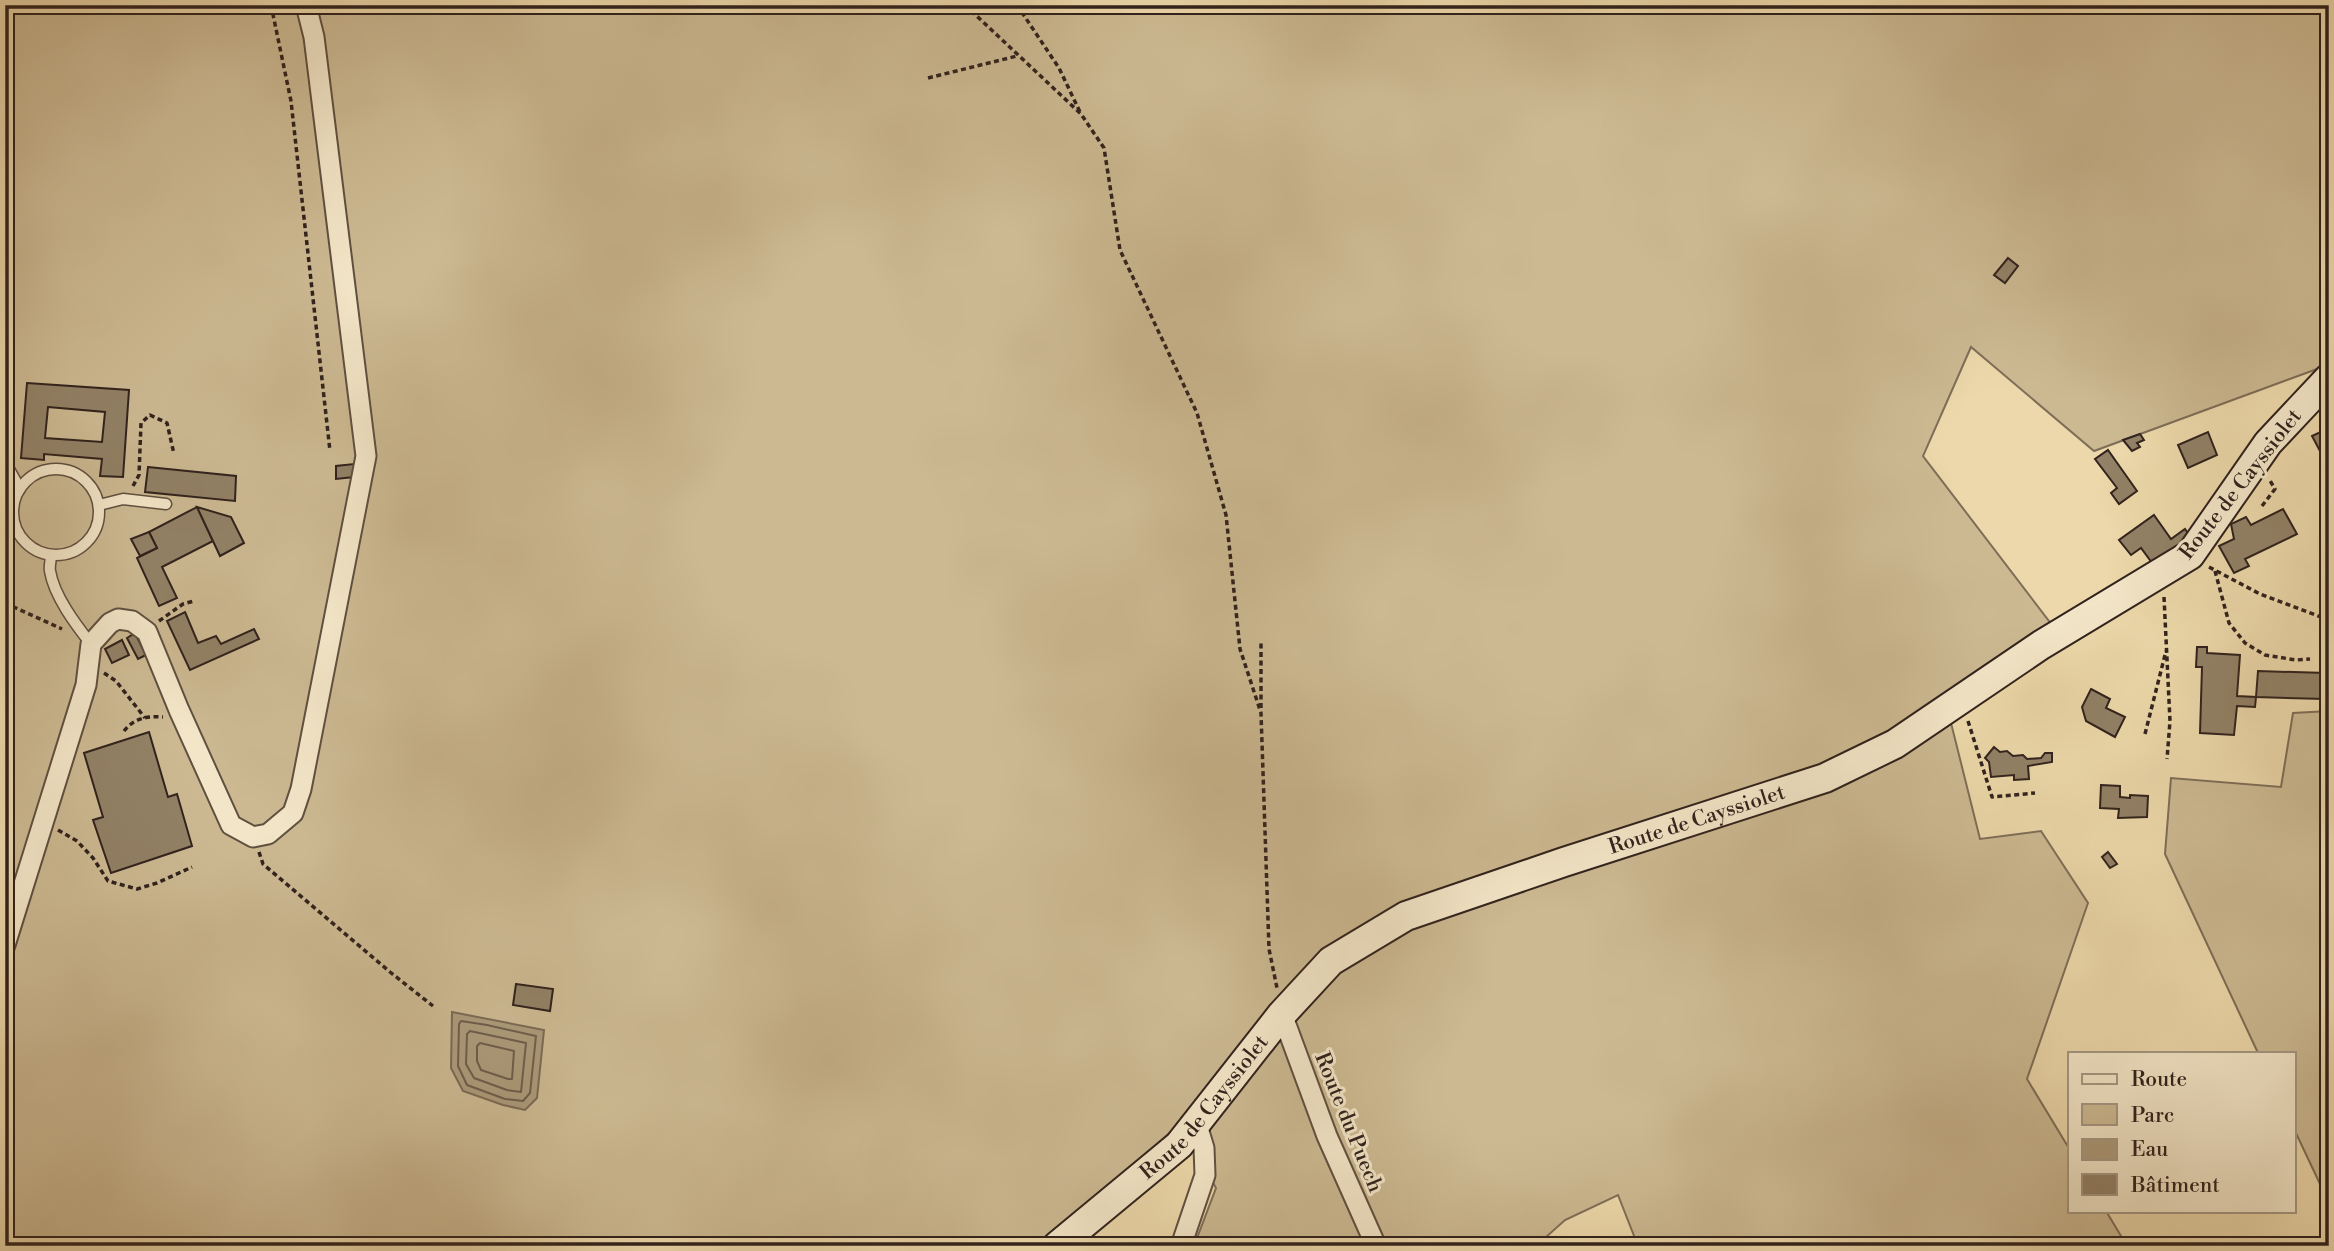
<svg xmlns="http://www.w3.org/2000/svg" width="2334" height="1251" font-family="'Libre Bodoni',serif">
<rect width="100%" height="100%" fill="#ecd8aa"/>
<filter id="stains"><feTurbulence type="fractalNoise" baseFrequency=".00286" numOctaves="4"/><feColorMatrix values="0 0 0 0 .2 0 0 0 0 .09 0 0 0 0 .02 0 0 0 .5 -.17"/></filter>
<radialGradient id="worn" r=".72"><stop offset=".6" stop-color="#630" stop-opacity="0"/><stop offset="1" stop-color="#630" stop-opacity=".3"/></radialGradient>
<g fill="#ccb992" stroke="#7e6e58" stroke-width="2">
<path d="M5,5H2329V360L2317,369L2094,451L1971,347L1923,456L2065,642L1950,719L1980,839L2041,831L2088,903L2027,1079L2070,1150V1211H2106L2127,1246H1638L1618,1195L1565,1220L1536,1246H1194L1216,1188L1181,1123L1039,1246H5Z"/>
<path d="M2329,711V1203L2294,1129V1053H2258L2165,854L2171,778L2281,787L2293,713Z"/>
</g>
<path fill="#ac9a7a" stroke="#7b6a55" stroke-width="2" d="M452,1012L544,1030L537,1098L525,1110L503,1105L463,1091L451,1068Z"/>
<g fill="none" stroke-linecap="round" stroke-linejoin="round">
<g stroke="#6e5e4c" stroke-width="2">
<path d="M461,1021L487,1025L536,1036L530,1093L523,1101L505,1099L467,1085L458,1066L459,1024Z"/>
<path d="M470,1031L526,1043L521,1092L507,1090L474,1078L466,1064L467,1034Z"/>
<path d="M480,1043L514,1051L512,1079H508L481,1070L477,1061V1046Z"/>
</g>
</g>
<g fill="#928166" stroke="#31221d" stroke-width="2" fill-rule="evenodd">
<path d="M2008,258L2018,266L2005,283L1994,275Z"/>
<path d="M27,383L129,390L123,477L100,476L102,459L44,454V460L21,458ZM48,407L105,412L102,442L45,438Z"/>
<path d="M2329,428V468L2312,436Z"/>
<path d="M2208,432L2217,455L2188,468L2178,445Z"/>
<path d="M2140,434L2144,440L2137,443L2140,447L2132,451L2123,440Z"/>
<path d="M2108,450L2137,491L2119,504L2111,493L2117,488L2095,459Z"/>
<path d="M354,464V477L336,479V466Z"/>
<path d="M148,467L236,476L235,501L145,492Z"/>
<path d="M197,507L213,541L162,567L177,598L159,606L137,558L157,548L149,532Z"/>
<path d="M197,507L231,517L244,543L220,556Z"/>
<path d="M2283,509L2297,534L2245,559L2249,566L2234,573L2219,546L2234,539L2231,524L2246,517L2251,525Z"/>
<path d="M2154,515L2171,539L2185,529L2193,541L2155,567L2141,548L2131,555L2119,540Z"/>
<path d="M149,532L157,548L140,556L131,539Z"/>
<path d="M185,612L198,643L216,636L221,644L254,629L259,639L190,670L167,621Z"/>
<path d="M135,633L146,655L138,659L127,638Z"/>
<path d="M122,640L129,655L112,663L105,649Z"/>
<path d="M2197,647H2207V653L2240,655L2237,696L2256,697L2255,707L2237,706L2234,735L2200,733L2202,667H2196Z"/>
<path d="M2258,671L2326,673L2324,699L2256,697Z"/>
<path d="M2326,673H2329V699H2324Z"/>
<path d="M2091,689L2110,699L2106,708L2125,717L2115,737L2086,721L2082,707Z"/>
<path d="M149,732L168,797L177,794L192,846L111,873L93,820L103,817L84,753Z"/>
<path d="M1994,747L2000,752L2007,751L2013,756L2023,755L2027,759L2041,758L2045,753H2052V762L2028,766L2029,779L2014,780V775L1991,777L1989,762L1985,758Z"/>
<path d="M2101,785L2120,786V797L2130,798V795L2148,796L2147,817L2118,818L2119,809L2100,808Z"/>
<path d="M2108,852L2117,864L2110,868L2102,857Z"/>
<path d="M516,984L553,989L550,1011L513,1005Z"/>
</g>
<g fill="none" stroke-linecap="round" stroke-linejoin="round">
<g stroke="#605040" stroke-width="13">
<g id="lane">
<path d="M5,462L20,489"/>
<circle cx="56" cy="512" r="43"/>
<path d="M99,505L123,499L166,504"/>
<path d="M51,555C51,560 49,567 50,571C54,596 76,625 91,644"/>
</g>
</g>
<g stroke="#605040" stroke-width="23">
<g id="street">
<path d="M5,945L86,685L91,644L110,623L118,619L132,621L147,632L179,710L231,825L253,837L268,834L293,813L301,789L366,456L314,37L306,5"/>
<path d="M1282,1014L1327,1136L1376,1246"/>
<path d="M1181,1246L1205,1175L1204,1148L1197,1125"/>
</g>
</g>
<g stroke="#31221d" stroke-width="32">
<g id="secondary">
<path id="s1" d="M1057,1246L1179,1145L1282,1014L1331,961L1406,916L1564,862L1825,778L1895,744L2041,645L2190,555L2268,443L2329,378"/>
</g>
</g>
<g stroke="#31221d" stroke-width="3.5" stroke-dasharray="5 3.5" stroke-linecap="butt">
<path d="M271,5L291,101L330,451"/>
<path d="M965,5L1081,114L1104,148L1120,250L1197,413L1226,515L1240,649L1261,713L1269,949L1277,988"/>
<path d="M1017,5L1059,68L1080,112"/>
<path d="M928,78L1017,56"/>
<path d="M133,486L139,475L141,423L150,415L167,423L174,454"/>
<path d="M2262,506L2275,489L2269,479"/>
<path d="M2209,567L2260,594L2329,620"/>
<path d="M2215,571L2229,623L2245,643L2265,655L2296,660L2310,659"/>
<path d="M2164,597L2170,721L2167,759"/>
<path d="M5,603L62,629"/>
<path d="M159,621L183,604L194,601"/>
<path d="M104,673L116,681L145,718"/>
<path d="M1261,708V643"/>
<path d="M1968,721L1992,797L2035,793"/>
<path d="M124,731C134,718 147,716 163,717"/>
<path d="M2145,734L2166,651"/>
<path d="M58,830L77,841L93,858L108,881L137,889L157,883L192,867"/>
<path d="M259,852L263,864L390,972L433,1006"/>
</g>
<use href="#lane" stroke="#f3e6c8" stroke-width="10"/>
<use href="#street" stroke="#f3e6c8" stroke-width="19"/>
<use href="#secondary" stroke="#f3e6c8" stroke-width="28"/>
</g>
<g text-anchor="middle" stroke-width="6" stroke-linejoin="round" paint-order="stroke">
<g font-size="21" fill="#31221d" stroke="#f3e6c8">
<text transform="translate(2240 484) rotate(-52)" y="7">Route de Cayssiolet</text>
<text dy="7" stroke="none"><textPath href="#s1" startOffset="791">Route de Cayssiolet</textPath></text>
<text dy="7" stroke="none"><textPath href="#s1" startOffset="203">Route de Cayssiolet</textPath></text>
<text transform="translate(1349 1122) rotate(68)" y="7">Route du Puech</text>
</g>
</g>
<rect width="2334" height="1251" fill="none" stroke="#ecd8aa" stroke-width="28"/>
<rect x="7" y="7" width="2320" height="1237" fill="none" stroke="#31221d" stroke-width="3.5"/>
<rect x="14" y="14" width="2306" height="1223" fill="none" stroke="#31221d" stroke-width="2"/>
<rect x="2068" y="1052" width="228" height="161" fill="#f3e6c8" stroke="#a59884" stroke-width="2"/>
<rect x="2082" y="1074" width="35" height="10" fill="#f3e6c8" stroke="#a59884" stroke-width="2"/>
<text x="2131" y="1086" font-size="21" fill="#31221d">Route</text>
<rect x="2082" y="1104" width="35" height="21" fill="#ccb992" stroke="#a59884" stroke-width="2"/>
<text x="2131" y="1122" font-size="21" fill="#31221d">Parc</text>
<rect x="2082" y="1139" width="35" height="21" fill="#ac9a7a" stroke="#a59884" stroke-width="2"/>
<text x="2131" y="1156" font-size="21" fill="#31221d">Eau</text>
<rect x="2082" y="1174" width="35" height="21" fill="#928166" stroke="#a59884" stroke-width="2"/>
<text x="2131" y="1192" font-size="21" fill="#31221d">Bâtiment</text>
<rect width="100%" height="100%" filter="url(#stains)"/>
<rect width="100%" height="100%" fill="url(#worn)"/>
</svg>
